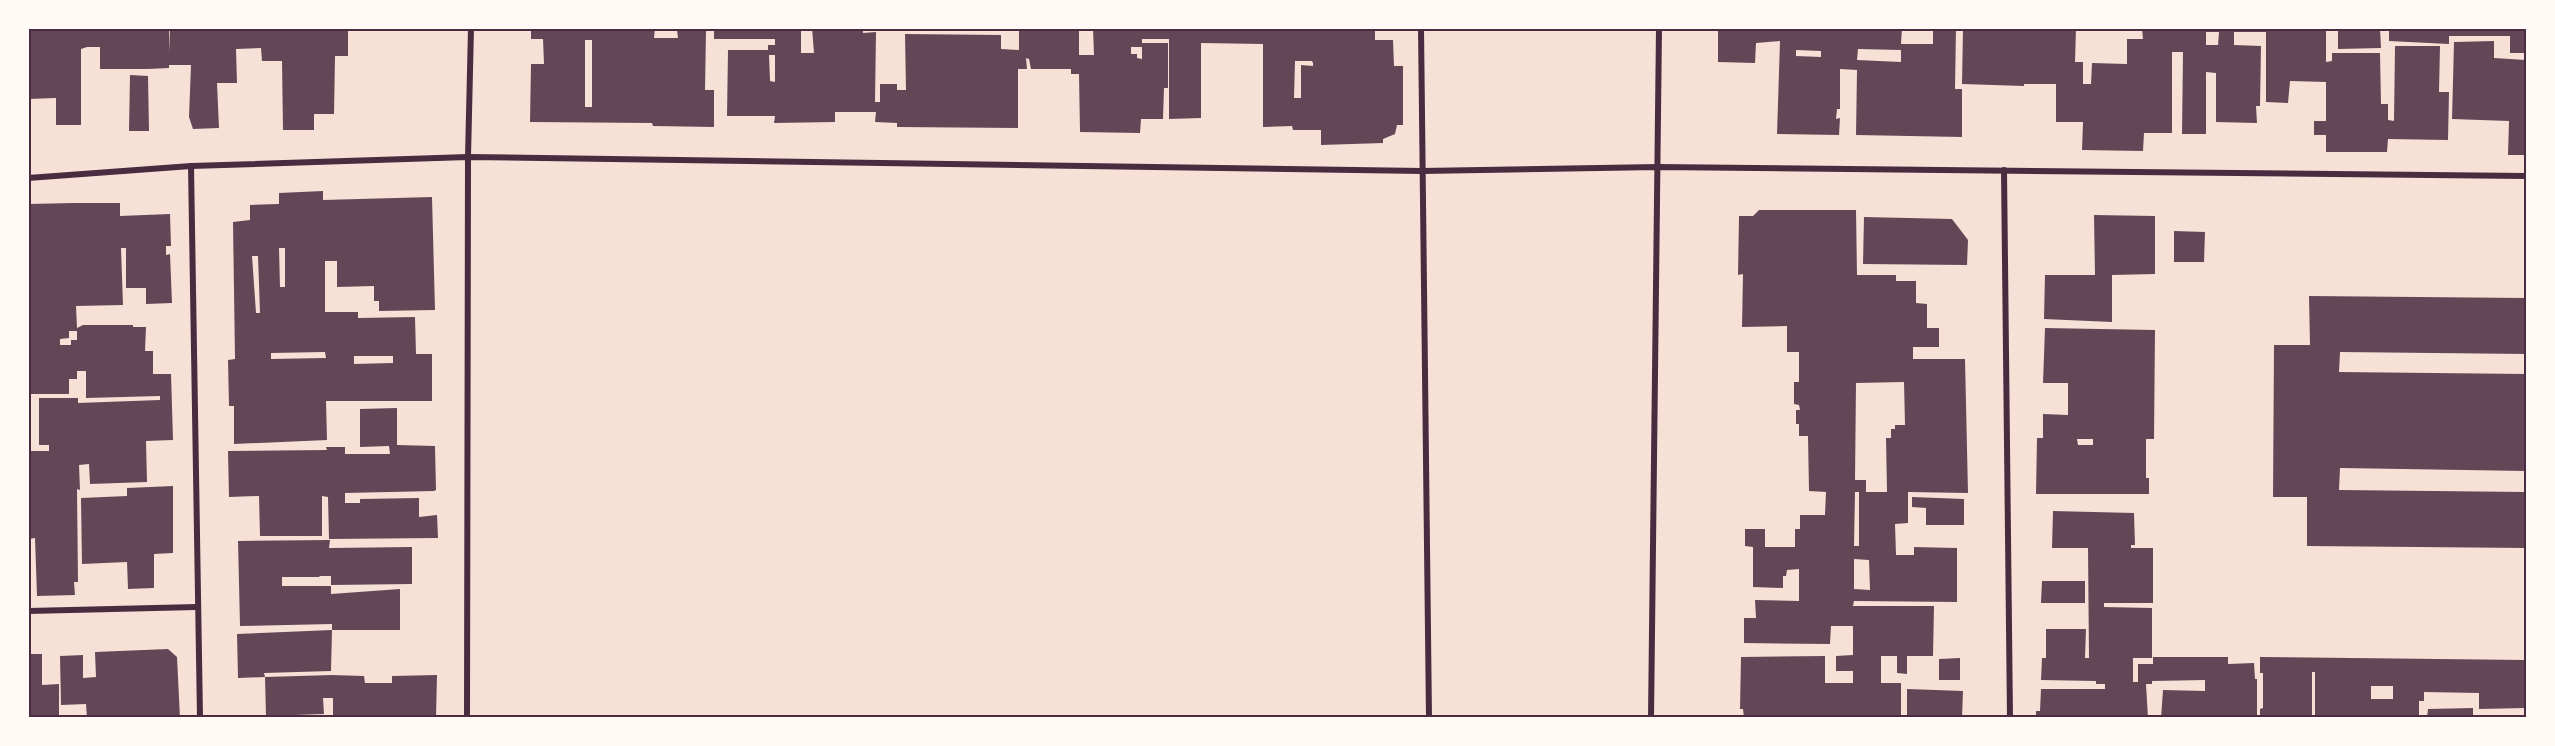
<svg xmlns="http://www.w3.org/2000/svg" width="2555" height="746" font-family="'Archivo Narrow',sans-serif">
<rect width="100%" height="100%" fill="#f7e1d7"/>
<g fill="#644757" fill-rule="evenodd">
<path d="M28,28H169V53L170,28H348V56H335L334,114H314V130H283L282,61H262L261,48L236,49L237,83H217L219,128L193,129L189,117L191,65H169V68L148,69H100V47H87L81,49V125H56V98L28,99Z"/>
<path d="M531,28H655L654,38H678L677,30L706,31L705,90H714V127L653,126L652,123L530,122L531,64H544L543,39H531ZM585,40H592V107H585Z"/>
<path d="M714,28H801V53H814L812,28H863V33L876,32L875,102H880V84H897V90H906L905,34L1001,35V49L1019,50V28H1079V55H1094L1093,28H1375V40H1393L1394,66H1403V125H1397L1395,134L1383,139V143L1321,145V130H1293L1292,126L1263,127V44L1201,43V118L1169,119V39H1142V43H1168V88H1164L1163,119H1141L1140,133L1080,132L1079,74H1071V69H1031L1029,59L1026,58L1027,69H1018V128L897,127V123L875,122L876,112H835V122L774,123L775,116H727L728,50H768V45H775V39H714ZM1131,47H1142V59L1137,58V54H1131ZM769,55H775V82L770,81ZM1295,61H1312L1313,63V66L1301,65V98H1294Z"/>
<path d="M1718,28H1902L1901,44H1933V28H1956L1955,89H1962V137L1856,135L1857,70L1840,69V109H1837L1836,119L1840,118L1839,135L1777,134L1780,41L1756,43L1755,63L1718,62ZM1858,49L1901,50V62L1857,60ZM1796,50L1821,51V57L1796,56Z"/>
<path d="M1963,28H2076L2075,62H2083V84H2091L2092,63L2127,64V39H2143L2142,28H2326V62L2332,61V53H2380L2381,104H2388V120L2394,121L2395,46H2440L2439,92H2449L2448,140L2388,139L2387,152H2326V135H2314V121H2326V82L2290,81L2288,103L2266,102V32H2234V45L2261,46L2260,106H2256L2257,123L2216,122V73L2206,72V134H2182L2183,52H2172V133H2144L2143,151L2082,150L2083,122H2056V84H2024V86L1962,84ZM2206,32H2219L2218,45H2206Z"/>
<path d="M2338,28H2380L2381,48L2338,49Z"/>
<path d="M2389,28H2526V53H2510V36H2449V44L2389,41Z"/>
<path d="M2494,41V58L2526,60V155H2508L2509,121L2452,119L2454,42Z"/>
<path d="M130,75L148,76L149,131H129Z"/>
<path d="M323,191V200L432,197L435,310L379,311V301H374V286L337,287V261H325V312H358V318L415,317L416,354H432V401H326L327,440L234,444V406H229L228,360L235,359L233,222L250,220V205L279,204V193ZM279,248H285V287H280ZM252,256H258L260,313H256ZM325,352L326,358L271,359V353ZM354,356H393V363L354,364Z"/>
<path d="M74,203H120V216L170,214L171,246H166V255L170,254L172,303L146,304V288H126V248H121L123,305L76,306L77,328L83,325H133V327H146L145,351H153V374H171L173,440L146,441L147,482L90,484L89,464L79,465L80,490L77,489L78,582H74L75,595L37,596L35,538L28,539V451H49V445H39V398H78V403L160,400V396L86,398V371H77V379H69V394H28V267L31,266V256H28V204ZM69,331H77V340H71V345H60V339L69,338Z"/>
<path d="M1759,210H1856L1857,275H1896V281H1916V303L1927,304V328H1939V347H1913V359H1965L1968,493L1908,492V523L1895,524L1896,555H1914V547L1957,548V602L1854,601L1853,606H1934L1933,656H1907V674L1897,673V656H1881V683H1901V718H1744L1743,709H1740L1741,657L1825,656V683H1853V671H1836V656L1853,655V626H1831L1830,644L1744,643V618H1756L1755,600L1799,601V569L1787,570L1786,576H1783V588L1753,587V547L1745,546V529H1765V547H1795V529H1800V515H1825L1826,492L1809,491L1808,436H1799V424H1796V410H1800L1799,405L1794,404V382H1799V352H1787V326L1742,327L1743,274L1738,275L1739,216H1753ZM1904,382L1905,425H1895V429H1891V438H1886L1887,492H1866V480H1855L1856,383ZM1855,492H1859V546H1854ZM1854,559L1869,560L1870,590L1854,589Z"/>
<path d="M2094,215L2155,216V274L2112,275V322L2044,319L2045,275H2095Z"/>
<path d="M1864,217L1952,219L1968,240L1967,265L1863,264Z"/>
<path d="M2174,231L2205,232L2204,262H2174Z"/>
<path d="M2309,296L2526,298V354L2340,352L2339,372L2526,374V471L2340,468L2339,490L2526,492V548L2307,546V497H2273L2274,345H2310Z"/>
<path d="M2045,328L2155,330L2154,439H2146V478H2149V494H2036L2037,438H2043V414L2068,415V383H2043ZM2077,439H2093V445H2078Z"/>
<path d="M397,408V445L435,446L436,490L434,491L345,493V503H360V499L419,498V517L437,515L438,538L329,539L328,497L322,496V536H260L259,496L229,497L228,451L327,450L326,447H345V454H390L389,446L360,447V409Z"/>
<path d="M173,486V553L154,554V588L128,589L127,562L82,564L81,498L127,496V488Z"/>
<path d="M1912,497L1964,499V525H1926V508L1912,507Z"/>
<path d="M2053,511L2134,513L2135,545H2131V548H2153V603H2104V607L2152,608V658H2133V682H2138V664H2153V657H2228V664L2254,663L2255,679H2257V718H2161L2163,690L2205,691V680L2152,681V684H2146L2148,718H2036V711H2040L2041,689H2105V684H2096V681L2041,680L2042,658H2046V629H2086L2085,658H2089L2088,548H2052Z"/>
<path d="M330,540L329,548L412,547V584L331,585V576H320L319,577H282V586H331V594L400,589V630H332V624L240,626L238,541Z"/>
<path d="M2042,581H2085V603H2041Z"/>
<path d="M332,630L331,671L264,673L265,677L238,678L237,634Z"/>
<path d="M168,649L177,657L180,718H87L86,704L61,705L60,656L83,655V678L96,677L95,652Z"/>
<path d="M28,654H42V685L59,684V718H28Z"/>
<path d="M2260,657L2526,660V708L2479,709V693L2424,692V701H2419V718H2315V672H2312V718H2260V709L2263,708V673H2260ZM2371,686H2393V699H2371Z"/>
<path d="M1960,658V680H1939V659Z"/>
<path d="M332,675L364,676L365,683H392V676L437,675L436,718H333V698H323L324,714L266,716L265,677Z"/>
<path d="M1907,689L1963,691L1962,718H1907Z"/>
<path d="M2473,708V718H2427L2428,709Z"/>
</g>
<g fill="none" stroke-linecap="round" stroke-linejoin="round">
<g stroke="#4a2c40" stroke-width="6">
<path d="M1421,28L1429,718"/>
<path d="M191,166L200,718"/>
<path d="M2004,170L2010,718"/>
<path d="M28,178L191,166L468,157L1422,171L1658,167L2526,176"/>
<path d="M28,611L197,607"/>
<path d="M467,718L468,157L471,28"/>
<path d="M1651,718L1659,28"/>
</g>
</g>
<rect width="2555" height="746" fill="none" stroke="#fffaf5" stroke-width="60"/>
<rect x="30" y="30" width="2495" height="686" fill="none" stroke="#4a2c40" stroke-width="2"/>
</svg>
